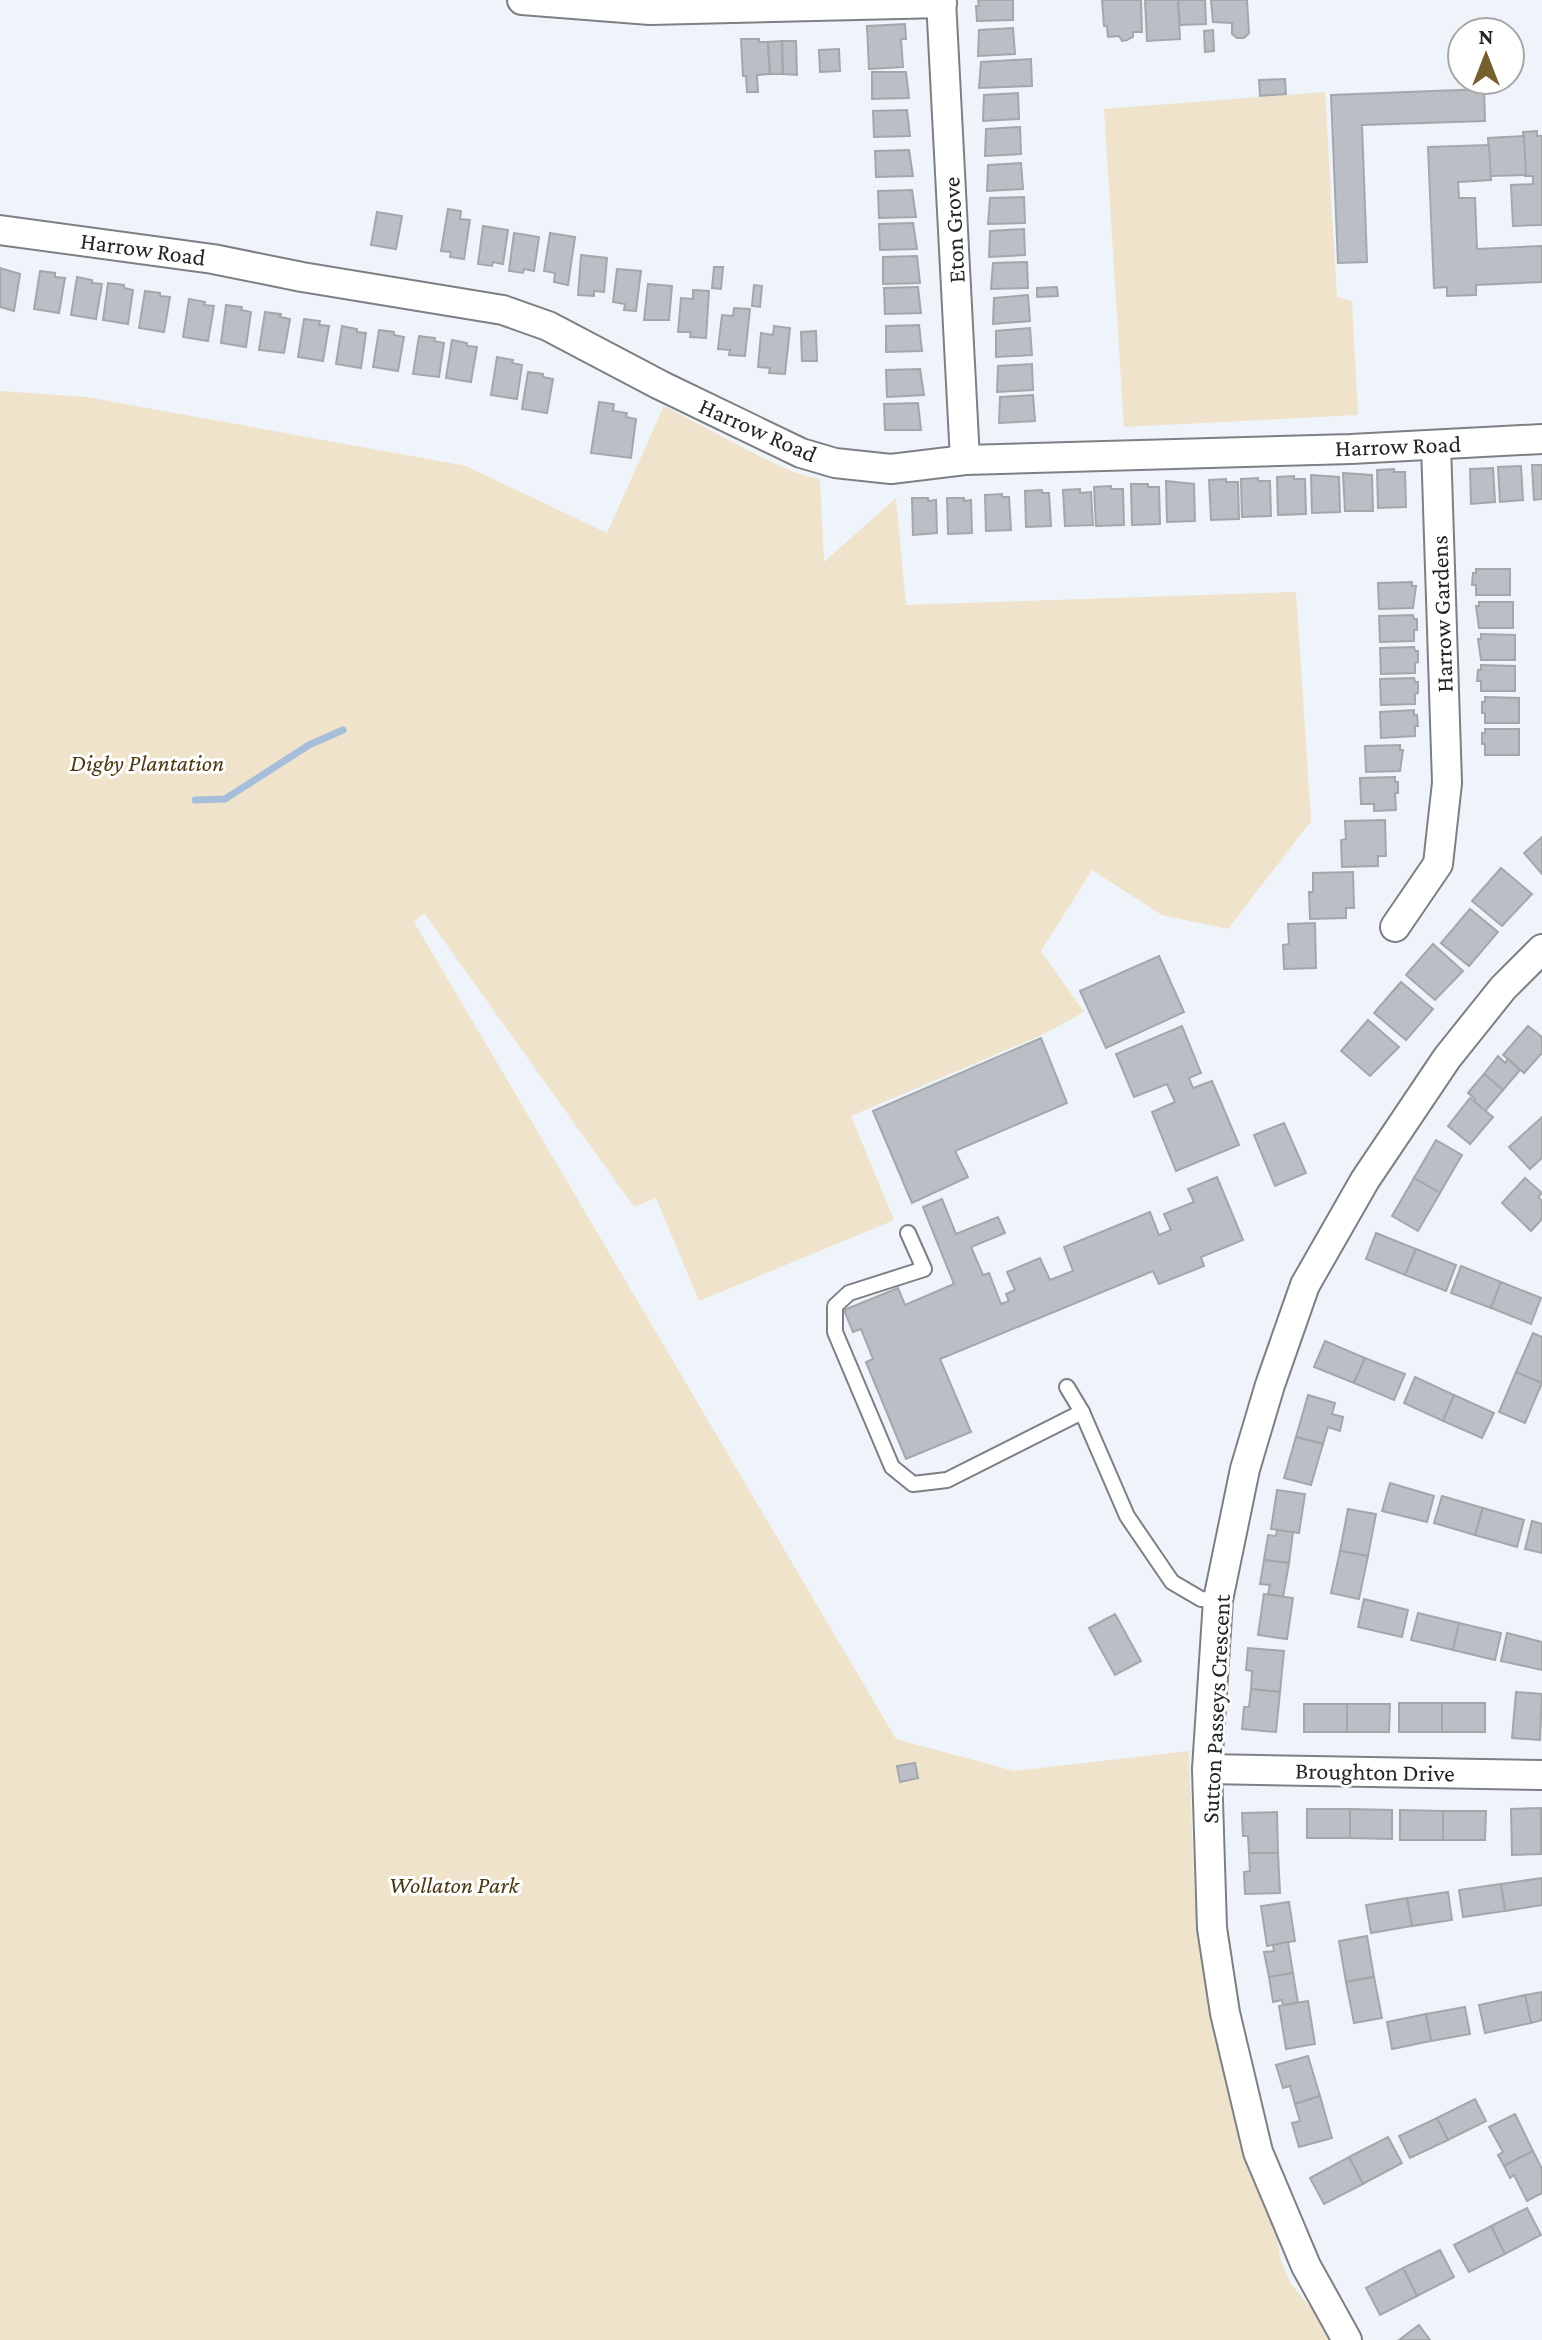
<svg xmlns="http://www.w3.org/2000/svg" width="1542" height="2340" font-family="'Crimson Pro',serif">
<rect width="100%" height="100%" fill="#eff4fa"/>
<g fill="#efe3cb">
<path d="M1325,92L1337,297L1352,301L1358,415L1124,427L1104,109Z"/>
<path d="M0,391L86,397L466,466L607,533L664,406L769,461L796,473L820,479L824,562L896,498L906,605L1296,592L1311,821L1228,929L1162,915L1092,870L1041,951L1084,1012L1044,1034L851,1116L894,1220L699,1301L656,1198L634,1207L424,913L414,922L896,1739L1014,1771L1189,1751L1194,1886L1201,1953L1212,2020L1227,2085L1276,2227L1280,2258L1291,2284L1311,2308L1331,2340H0Z"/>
</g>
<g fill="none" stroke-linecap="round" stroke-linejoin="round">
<path stroke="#a6beda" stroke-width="7" d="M195,800L225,799L309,745L343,730"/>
</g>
<g fill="#bbbfc5" stroke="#a2a7ac" stroke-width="2">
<path d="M978,0H1013V20L977,21L976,6H979Z"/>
<path d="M1102,0H1141L1142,32H1133V37L1127,40L1122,41L1119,36L1108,37L1107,26H1104Z"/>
<path d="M1145,0H1178L1180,39L1147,41Z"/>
<path d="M1178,0H1205L1206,24L1180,25Z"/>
<path d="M1211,0H1247L1249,33L1244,38H1237L1232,34V23L1213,22Z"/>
<path d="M905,24L906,39H901L903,67L869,69L867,26Z"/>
<path d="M1013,28L1015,54L978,56L979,30Z"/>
<path d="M1213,30L1214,51L1205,52L1204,31Z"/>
<path d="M741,39H759V42H768L770,74L757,75L758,92H747L746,76H743Z"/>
<path d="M782,41L783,74H770L768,42Z"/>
<path d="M782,41H796L797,75L783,74Z"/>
<path d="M839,49L840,71L820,72L819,50Z"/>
<path d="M1031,59L1032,86L979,88L981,62Z"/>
<path d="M872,72H906L909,98L872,99Z"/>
<path d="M1285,79L1286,94L1260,96L1259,80Z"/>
<path d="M1484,89L1485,121L1362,125L1367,262L1338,263L1331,95Z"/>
<path d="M1018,93L1019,119L983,121L984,95Z"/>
<path d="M907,110L910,136L874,137L873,111Z"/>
<path d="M1020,127L1021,154L985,156L986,129Z"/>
<path d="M1537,131V136H1542V225L1513,226L1511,185L1533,184V176H1525L1523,132Z"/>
<path d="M1524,136L1526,175L1490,176L1488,138Z"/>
<path d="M1489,145L1491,180L1458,182L1459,198H1475L1477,249L1542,246V282L1476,285V295L1447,296V287L1434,288L1428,147Z"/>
<path d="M909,150L913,176L876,177L875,151Z"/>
<path d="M1021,163L1023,189L987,191L988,165Z"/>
<path d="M912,190L916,217L879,218L878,191Z"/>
<path d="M1024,197L1025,223L988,224L990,198Z"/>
<path d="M448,209L461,211L460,219L470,220L464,259L450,257L451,252L441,251Z"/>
<path d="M377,212L402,216L396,249L371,245Z"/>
<path d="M913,223L917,249L880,250L879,224Z"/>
<path d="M483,226L508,230L503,264L493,262L492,266L478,264Z"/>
<path d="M1024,229L1025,255L989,257L990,231Z"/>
<path d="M514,233L539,237L534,271L524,269L523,273L509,271Z"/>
<path d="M550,233L575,237L568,285L554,282L555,273L544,271Z"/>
<path d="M581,255L607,258L604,292L594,291V296L578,295Z"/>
<path d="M917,256L920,283L883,284V257Z"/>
<path d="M1027,262L1028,288L991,289L993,263Z"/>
<path d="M714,267H723L721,289L712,288Z"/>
<path d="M0,268L20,274L14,311L0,307Z"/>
<path d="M617,269L641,271L636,311L624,310L625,304L613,302Z"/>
<path d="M40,271L55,273V277L65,278L59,313L34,309Z"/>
<path d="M77,277L92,280V283L102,284L96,319L71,315Z"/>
<path d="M108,283L124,285V288L133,290L128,324L103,320Z"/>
<path d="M648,284L672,286L669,320H644Z"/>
<path d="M754,285L762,286L760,307L752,306Z"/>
<path d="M918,287L921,313L885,314L884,288Z"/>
<path d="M1057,287L1058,296L1037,297V288Z"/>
<path d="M693,290L709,291L706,338L690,337L691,332H678L681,298L693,299Z"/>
<path d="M145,291L160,293V296L170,297L164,332L139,328Z"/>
<path d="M1028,295L1030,321L993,324L994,298Z"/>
<path d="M189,299L205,302L204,305L214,306L208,341L183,337Z"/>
<path d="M226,305L242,307L241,310L251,312L246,347L221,343Z"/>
<path d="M734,308L750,309L745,356L729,355L730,350L718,349L722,315L733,316Z"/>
<path d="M265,312L281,314L280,317L290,319L284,353L259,350Z"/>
<path d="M304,319L320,321L319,325L329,326L323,361L298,357Z"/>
<path d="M919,325L922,351L886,352V326Z"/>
<path d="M342,326L357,329V332L366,333L361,368L336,364Z"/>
<path d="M774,326L790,328L785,374L769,373L770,368L758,367L761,333L773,335Z"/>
<path d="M1030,328L1032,355L996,357V331Z"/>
<path d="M379,330L394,332V335L404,337L398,371L373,367Z"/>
<path d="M816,331L817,361H802L801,332Z"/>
<path d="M419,336L435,338L434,341L444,343L439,377L413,374Z"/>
<path d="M452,340L467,343V346L477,347L471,382L446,378Z"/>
<path d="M497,357L513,360L512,363L522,365L517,399L491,395Z"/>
<path d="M1032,364L1033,390L997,392L998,366Z"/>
<path d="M920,369L924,395L887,397L886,370Z"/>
<path d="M528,372L543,374V377L553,379L547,413L522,409Z"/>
<path d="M1033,395L1035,421L999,423L1000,397Z"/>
<path d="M599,402L614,404L613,411L627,413L626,417L636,419L631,458L591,453Z"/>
<path d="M918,403L921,430H885L884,404Z"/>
<path d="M1532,465H1542V499L1534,500Z"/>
<path d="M1521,466L1523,500L1500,502L1498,467Z"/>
<path d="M1493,468L1495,502L1471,504L1470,469Z"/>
<path d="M1394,469V472H1405L1406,507L1378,508L1377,470Z"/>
<path d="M1343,473L1372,475L1373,511H1345Z"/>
<path d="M1311,475L1339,477L1340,512L1312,513Z"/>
<path d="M1294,476V479H1305L1306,514L1278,515L1277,477Z"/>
<path d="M1258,478V481H1270L1271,516L1242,517L1241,479Z"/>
<path d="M1226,479V482H1238L1239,519L1211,520L1209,480Z"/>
<path d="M1166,481L1194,484L1195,521L1167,522Z"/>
<path d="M1131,484H1148V487H1159L1160,524L1132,525Z"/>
<path d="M1111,486V489H1123L1124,525L1096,526L1094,487Z"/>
<path d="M1080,489V493L1091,492L1093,525L1065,526L1063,490Z"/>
<path d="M1042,490V493H1049L1051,526L1026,527L1025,491Z"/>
<path d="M1002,494V497H1009L1011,530L986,531L985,495Z"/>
<path d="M912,498H928V501L936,500L937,533L913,535Z"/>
<path d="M947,498H964V501L971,500L972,533L948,534Z"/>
<path d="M1476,569H1510V595H1476V585H1472L1473,573H1476Z"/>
<path d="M1412,582V586H1416L1413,608L1379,609L1378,583Z"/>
<path d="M1479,602H1513V628H1479L1476,606H1479Z"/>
<path d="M1413,615L1414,619H1417V630H1414V641L1380,642L1379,616Z"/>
<path d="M1481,634L1515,635V660H1481L1478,639H1481Z"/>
<path d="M1414,647L1415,651H1418V662L1415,663V673L1381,674L1380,648Z"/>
<path d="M1481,665L1515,666V691H1481V681H1477L1478,670H1481Z"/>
<path d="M1414,678L1415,682H1418V693L1415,694V704L1381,705L1380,679Z"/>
<path d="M1485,697L1519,698V723H1485V713H1482V702H1485Z"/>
<path d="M1414,710V715H1417L1418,726H1415V736L1381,738L1380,712Z"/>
<path d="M1485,729H1519V755H1485V744H1482V733H1485Z"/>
<path d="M1400,745V750H1403L1400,771L1366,772L1365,746Z"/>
<path d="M1395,777V782H1398V793H1395L1396,810L1374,811V804H1361L1360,778Z"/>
<path d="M1385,820L1386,856H1378V866L1342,867L1341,840L1346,839L1345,821Z"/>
<path d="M1542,837V874L1524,853Z"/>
<path d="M1501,868L1532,894L1502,926L1472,901Z"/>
<path d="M1353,872L1354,908H1346V918L1310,919L1309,892H1313V873Z"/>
<path d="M1470,909L1498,932L1469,966L1441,943Z"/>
<path d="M1315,923L1316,968L1284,969L1283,945L1289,944L1288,924Z"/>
<path d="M1433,944L1463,971L1435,1000L1406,975Z"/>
<path d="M1159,956L1184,1012L1106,1048L1080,991Z"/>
<path d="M1401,982L1433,1009L1406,1040L1374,1013Z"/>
<path d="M1368,1020L1399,1047L1370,1076L1341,1051Z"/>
<path d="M1182,1026L1201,1073L1189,1078L1193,1088L1212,1081L1239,1145L1176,1171L1152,1112L1175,1102L1167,1084L1134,1097L1116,1054Z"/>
<path d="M1528,1026L1542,1037V1053L1524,1073L1503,1055Z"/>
<path d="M1041,1038L1067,1103L955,1151L968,1177L912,1203L873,1111Z"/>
<path d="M1498,1056L1505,1063L1508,1059L1520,1070L1503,1090L1484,1074Z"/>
<path d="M1484,1074L1503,1090L1485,1111L1474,1101L1475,1099L1468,1093Z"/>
<path d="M1470,1098L1493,1117L1470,1144L1448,1126Z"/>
<path d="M1542,1117V1158L1530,1169L1509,1147Z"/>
<path d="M1284,1123L1306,1173L1275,1186L1254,1135Z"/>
<path d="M1436,1140L1462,1155L1440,1193L1414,1178Z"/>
<path d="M1217,1177L1243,1240L1201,1257L1204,1266L1159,1284L1153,1271L940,1359L971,1432L906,1459L866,1362L873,1359L861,1329L853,1332L844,1310L898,1288L905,1305L954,1284L923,1207L942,1199L956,1234L998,1217L1005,1233L971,1247L983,1275L989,1273L1001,1304L1009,1301L1006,1294L1015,1290L1007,1272L1040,1258L1050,1280L1073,1271L1064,1247L1150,1212L1159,1235L1171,1230L1164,1214L1194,1202L1188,1189Z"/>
<path d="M1414,1178L1440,1193L1418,1231L1392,1216Z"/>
<path d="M1525,1178L1542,1193L1538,1197L1542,1201V1219L1531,1231L1502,1203Z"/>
<path d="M1376,1233L1416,1249L1405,1275L1366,1259Z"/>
<path d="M1416,1249L1456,1265L1446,1291L1405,1275Z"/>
<path d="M1461,1266L1501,1282L1491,1308L1451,1293Z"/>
<path d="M1501,1282L1541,1298L1531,1324L1491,1308Z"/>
<path d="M1533,1333L1542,1337V1383L1516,1372Z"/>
<path d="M1325,1341L1365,1358L1354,1383L1314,1367Z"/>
<path d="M1365,1358L1405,1374L1394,1400L1354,1383Z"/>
<path d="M1516,1372L1542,1383L1525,1423L1499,1412Z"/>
<path d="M1415,1377L1454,1395L1443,1421L1404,1403Z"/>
<path d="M1308,1395L1335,1403L1332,1414L1343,1417L1340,1431L1328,1427L1323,1444L1296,1437Z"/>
<path d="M1454,1395L1494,1413L1482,1438L1443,1421Z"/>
<path d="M1296,1437L1323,1444L1311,1485L1284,1478Z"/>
<path d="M1390,1483L1434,1496L1427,1522L1382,1511Z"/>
<path d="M1277,1490L1305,1494L1299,1533L1271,1529Z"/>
<path d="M1442,1496L1483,1508L1475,1535L1434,1523Z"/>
<path d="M1483,1508L1524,1520L1517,1547L1475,1535Z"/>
<path d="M1348,1509L1376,1514L1368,1556L1340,1551Z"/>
<path d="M1532,1521L1542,1524V1553L1525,1549Z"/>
<path d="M1277,1530L1293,1532L1289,1563L1264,1560L1268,1535L1276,1536Z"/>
<path d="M1340,1551L1368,1556L1359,1599L1331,1593Z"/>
<path d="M1264,1560L1289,1563L1283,1597L1268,1594L1270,1585L1260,1584Z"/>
<path d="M1264,1594L1293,1598L1287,1639L1258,1635Z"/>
<path d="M1364,1599L1408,1610L1402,1637L1358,1627Z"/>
<path d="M1418,1613L1459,1623L1453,1650L1411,1640Z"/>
<path d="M1115,1614L1141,1661L1115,1675L1089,1628Z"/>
<path d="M1459,1623L1501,1633L1495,1660L1453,1650Z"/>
<path d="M1507,1633L1542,1642V1670L1501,1661Z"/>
<path d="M1248,1648L1284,1651L1280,1692L1251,1689L1252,1671L1246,1670Z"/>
<path d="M1251,1689L1280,1692L1276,1732L1242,1729L1244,1707H1249Z"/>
<path d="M1516,1692L1542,1694L1540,1740L1512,1738Z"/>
<rect x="1399" y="1703" width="43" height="29"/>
<rect x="1442" y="1703" width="43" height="29"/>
<rect x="1304" y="1704" width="43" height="28"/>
<path d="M1347,1704H1390L1389,1732H1347Z"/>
<path d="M915,1763L918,1778L900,1782L897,1766Z"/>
<path d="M1541,1808V1854L1512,1855L1511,1809Z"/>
<rect x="1307" y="1809" width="43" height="29"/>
<path d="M1350,1809L1392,1810V1839L1350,1838Z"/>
<path d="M1400,1810L1443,1811V1840H1400Z"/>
<path d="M1443,1811H1486L1485,1840H1443Z"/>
<path d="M1277,1812L1278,1853H1249L1248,1836H1243L1242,1813Z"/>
<path d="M1249,1853H1278L1280,1893L1245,1894L1244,1872L1250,1871Z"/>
<path d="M1542,1878V1905L1505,1911L1501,1884Z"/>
<path d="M1501,1884L1505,1911L1463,1917L1459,1890Z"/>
<path d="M1448,1892L1452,1920L1412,1926L1407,1898Z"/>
<path d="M1407,1898L1412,1926L1371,1933L1366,1905Z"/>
<path d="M1289,1902L1295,1941L1267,1946L1261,1906Z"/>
<path d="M1367,1936L1374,1977L1346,1982L1339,1941Z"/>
<path d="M1288,1942L1293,1973L1269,1977L1264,1952L1274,1951L1273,1945Z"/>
<path d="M1293,1973L1298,2003L1283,2005L1282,2000L1273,2002L1269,1977Z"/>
<path d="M1374,1977L1382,2018L1354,2023L1346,1982Z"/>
<path d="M1542,1992V2020L1531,2023L1525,1995Z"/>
<path d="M1525,1995L1531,2023L1485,2033L1479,2005Z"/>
<path d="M1308,2001L1315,2044L1286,2049L1279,2006Z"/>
<path d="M1465,2007L1470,2034L1431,2041L1426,2014Z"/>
<path d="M1426,2014L1431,2041L1392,2049L1387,2022Z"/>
<path d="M1308,2056L1320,2096L1295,2104L1290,2086L1283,2088L1276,2065Z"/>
<path d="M1320,2096L1332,2138L1299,2147L1292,2123L1300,2121L1295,2104Z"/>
<path d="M1475,2099L1486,2121L1448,2140L1437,2118Z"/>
<path d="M1515,2114L1533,2151L1504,2166L1498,2155L1503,2152L1489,2127Z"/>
<path d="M1437,2118L1448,2140L1410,2158L1399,2136Z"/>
<path d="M1388,2137L1402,2163L1363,2184L1349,2157Z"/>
<path d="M1533,2151L1542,2169V2193L1527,2201L1514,2175L1510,2178L1504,2166Z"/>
<path d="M1349,2157L1363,2184L1324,2204L1310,2178Z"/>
<path d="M1527,2208L1541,2235L1505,2254L1491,2226Z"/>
<path d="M1491,2226L1505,2254L1469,2272L1454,2245Z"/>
<path d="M1440,2250L1454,2277L1417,2296L1403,2268Z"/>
<path d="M1403,2268L1417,2296L1380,2315L1366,2288Z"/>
<path d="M1419,2325L1430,2340H1399Z"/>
</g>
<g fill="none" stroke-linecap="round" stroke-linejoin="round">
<g stroke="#7c8085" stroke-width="18">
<g id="lane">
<path d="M908,1233L924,1269L849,1293L835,1306V1332L892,1467L913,1484L947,1480L1082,1412"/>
<path d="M1067,1387L1082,1412L1127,1516L1172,1582L1201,1599L1218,1600"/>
</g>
</g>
<g stroke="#7c8085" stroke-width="32">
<g id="street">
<path d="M522,0L650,10L942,3"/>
<path d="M941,0L965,460"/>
<path d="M0,230L213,259L302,277L503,310L548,326L660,385L801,453L835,463L891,469L965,460L1351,449L1542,439"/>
<path d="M1395,927L1438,864L1447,783L1436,445"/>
<path d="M1207,1769L1542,1775"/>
<path d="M1347,2340L1306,2266L1258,2152L1225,2013L1212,1928L1207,1769L1218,1600L1245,1469L1270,1385L1305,1285L1365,1180L1447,1058L1503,988L1542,949"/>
</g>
</g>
<use href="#lane" stroke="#fff" stroke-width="14"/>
<use href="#street" stroke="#fff" stroke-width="28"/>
</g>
<g text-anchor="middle" stroke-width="6" stroke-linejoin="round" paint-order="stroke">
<g font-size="24" fill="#222426" stroke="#fff">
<text transform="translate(954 230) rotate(-93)" y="8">Eton Grove</text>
<text transform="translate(143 249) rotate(8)" y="8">Harrow Road</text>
<text transform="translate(758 430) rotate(24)" y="8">Harrow Road</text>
<text transform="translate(1398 446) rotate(-2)" y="8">Harrow Road</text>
<text transform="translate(1442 614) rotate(-92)" y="8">Harrow Gardens</text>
<text transform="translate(1216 1709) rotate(-87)" y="8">Sutton Passeys Crescent</text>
<text transform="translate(1375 1772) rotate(1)" y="8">Broughton Drive</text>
</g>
<g font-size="24" font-style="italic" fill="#4b390f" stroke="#fff">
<text x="147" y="771">Digby Plantation</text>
<text x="454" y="1893">Wollaton Park</text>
</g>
</g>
<g transform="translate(1486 56)"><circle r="38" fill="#ffffff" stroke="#a7a7a8" stroke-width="2"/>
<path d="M0-6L14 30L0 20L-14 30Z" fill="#776030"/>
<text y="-12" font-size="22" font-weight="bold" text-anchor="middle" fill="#222426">N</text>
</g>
</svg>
